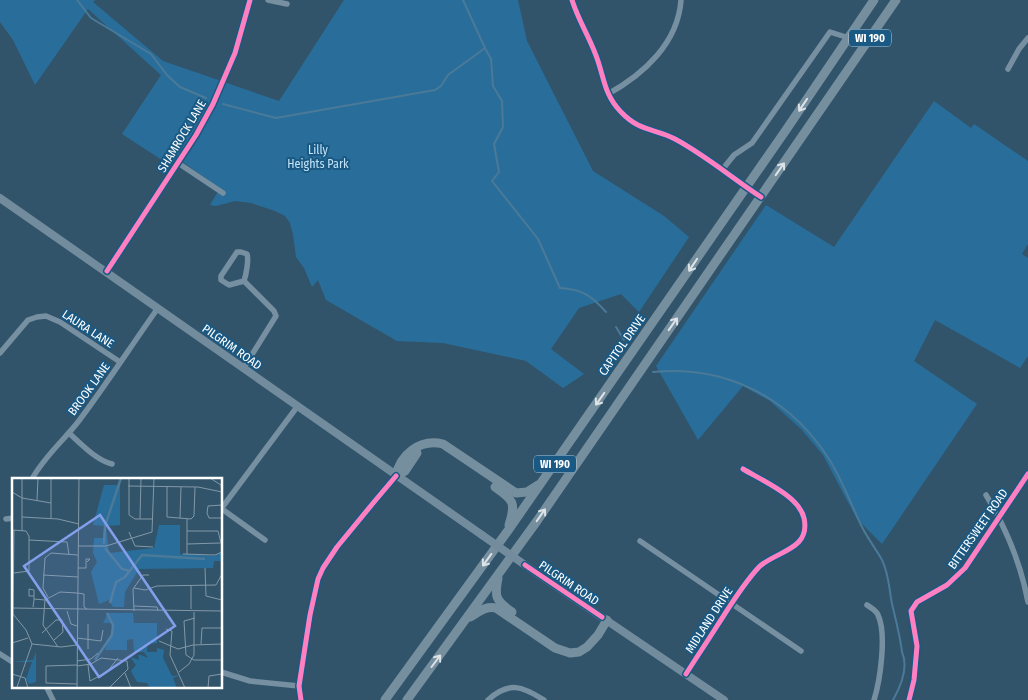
<svg xmlns="http://www.w3.org/2000/svg" width="1028" height="700" font-family="'Fira Sans Condensed',sans-serif">
<rect width="100%" height="100%" fill="#31546b"/>
<g fill="#296e9a">
<path d="M0,0H95L93,2L163,61L279,101L344,0H518L527,41L593,171L664,216L689,237L639,312L621,294L579,308L551,349L584,374L563,388L526,361L443,343L397,341L326,300L318,280L312,287L304,268L296,257L293,235L290,223L285,216L275,211L251,203L235,201L216,206L210,205L220,188L177,158L171,166L122,134L161,75L88,9L35,85L13,40L0,22Z"/>
<path d="M934,101L971,128L974,124L1028,161V244L1022,254L1028,258V356L1020,368L935,320L914,361L977,404L882,544L857,519L823,455L801,429L770,401L743,386L698,440L656,366L766,205L834,247Z"/>
</g>
<g fill="none" stroke-linecap="round" stroke-linejoin="round">
<g stroke="#4b7998" stroke-width="2">
<path d="M77,0L91,18L151,54L167,75L180,87L206,98"/>
<path d="M463,0L485,48L491,59L493,86L502,101L503,127L494,144L499,172L492,181L538,239L560,288C582,289 592,296 606,312"/>
<path d="M223,104L276,118L435,90L441,86L448,75L485,48"/>
<path d="M616,327L624,340"/>
<path d="M653,372C726,365 789,397 829,459C843,481 851,505 862,527C868,539 876,549 882,560C889,574 889,589 892,604C896,620 900,636 902,652C909,668 901,686 893,700"/>
</g>
<g stroke="#7790a1" stroke-width="5.5">
<path d="M268,0L287,4"/>
<path d="M572,0C578,19 588,35 595,53C604,74 603,94 621,112C640,132 654,128 675,139C705,155 732,178 761,197"/>
<path d="M1008,69L1019,49L1028,38"/>
<path d="M608,94C644,74 678,43 681,0"/>
<path d="M178,163L223,193"/>
<path d="M722,170L734,155L752,143L830,32L849,38L864,48"/>
<path d="M237,252H241L247,254C249,260 246,275 244,281L229,285L221,280V276Z"/>
<path d="M107,271L196,135L213,104L235,53L250,0"/>
<path d="M0,353L28,320L37,317L46,316L60,322L120,362"/>
<path d="M243,369L276,316L274,311L244,281"/>
<path d="M69,433C81,444 96,460 112,464"/>
<path d="M32,479C44,457 63,441 78,422C106,385 131,346 158,308"/>
<path d="M986,495C1006,528 1021,564 1028,602"/>
<path d="M221,509L297,407"/>
<path d="M222,509L265,540"/>
<path d="M6,519L14,518"/>
<path d="M640,541L801,651"/>
<path d="M867,605C871,608 876,610 878,615C887,634 880,681 874,700"/>
<path d="M0,654L14,663"/>
<path d="M221,672L250,681L299,686"/>
<path d="M686,674C696,658 707,642 717,626C730,606 743,584 759,567C776,551 811,550 804,518C799,496 761,480 743,469"/>
<path d="M46,686L53,700"/>
<path d="M301,700L299,686L310,615L318,579L323,568L337,547L374,502L396,476"/>
<path d="M488,700C509,681 522,686 544,700"/>
<path d="M909,700L914,680L917,646L911,611L917,602L947,585L965,568L1028,474"/>
</g>
<g stroke="#728c9d" stroke-width="8">
<path d="M0,198L482,535"/>
<path d="M525,565L724,700"/>
</g>
<g stroke="#768f9f" stroke-width="9">
<path d="M396,476C400,455 420,438 443,444L516,493L527,492L538,485"/>
<path d="M396,476L405,471L417,453"/>
<path d="M495,487C514,500 516,503 509,525"/>
<path d="M498,578C494,597 496,601 512,612"/>
<path d="M470,617C479,612 485,606 496,608L555,648L570,653L579,652L587,647L598,635L607,620"/>
<path d="M385,700L507,532L786,130L874,0"/>
<path d="M407,700L537,521L896,0"/>
</g>
<path stroke="#728c9d" stroke-width="8" d="M482,535L525,565"/>
<g stroke="#195983" stroke-width="8">
<g id="cycleway">
<path d="M572,0C578,19 588,35 595,53C604,74 603,94 621,112C640,132 654,128 675,139C705,155 732,178 761,197"/>
<path d="M107,271L196,135L213,104L235,53L250,0"/>
<path d="M525,565L602,617"/>
<path d="M686,674C696,658 707,642 717,626C730,606 743,584 759,567C776,551 811,550 804,518C799,496 761,480 743,469"/>
<path d="M301,700L299,686L310,615L318,579L323,568L337,547L374,502L396,476"/>
<path d="M909,700L914,680L917,646L911,611L917,602L947,585L965,568L1028,474"/>
</g>
</g>
<use href="#cycleway" stroke="#ff80c0" stroke-width="5"/>
</g>
<defs><path id="oneway-shaft" d="M-6 0H5M1.5-3L5.5 0L1.5 3" fill="none" stroke-width="1.6" stroke-linecap="round" stroke-linejoin="round" transform="scale(1.25)"/></defs>
<g stroke="#dde3e7">
<use href="#oneway-shaft" transform="translate(803 105) rotate(124)"/>
<use href="#oneway-shaft" transform="translate(780 169) rotate(-55)"/>
<use href="#oneway-shaft" transform="translate(693 265) rotate(124)"/>
<use href="#oneway-shaft" transform="translate(673 324) rotate(-55)"/>
<use href="#oneway-shaft" transform="translate(600 399) rotate(125)"/>
<use href="#oneway-shaft" transform="translate(541 515) rotate(-55)"/>
<use href="#oneway-shaft" transform="translate(487 560) rotate(126)"/>
<use href="#oneway-shaft" transform="translate(436 661) rotate(-53)"/>
</g>
<g text-anchor="middle" stroke-width="4" stroke-linejoin="round" paint-order="stroke">
<g fill="#195983" stroke="#bacdda" stroke-width="1">
<rect x="849" y="29.5" width="42" height="17" rx="4"/>
<rect x="534" y="455.5" width="42" height="17" rx="4"/>
</g>
<g font-size="11" font-weight="bold" fill="#fff">
<text x="870" y="42">WI 190</text>
<text x="555" y="468">WI 190</text>
</g>
<g font-size="12" fill="#fff" stroke="#195983">
<text transform="translate(182 136) rotate(-59)" y="4">SHAMROCK LANE</text>
<text transform="translate(88 329) rotate(33)" y="4">LAURA LANE</text>
<text transform="translate(622 345) rotate(-55)" y="4">CAPITOL DRIVE</text>
<text transform="translate(232 347) rotate(35)" y="4">PILGRIM ROAD</text>
<text transform="translate(89 389) rotate(-54)" y="4">BROOK LANE</text>
<text transform="translate(978 529) rotate(-55)" y="4">BITTERSWEET ROAD</text>
<text transform="translate(569 583) rotate(34)" y="4">PILGRIM ROAD</text>
<text transform="translate(709 620) rotate(-57)" y="4">MIDLAND DRIVE</text>
</g>
<g font-size="12" fill="#c2e4f9" stroke="#195983">
<text x="318" y="154">Lilly<tspan x="318" dy="14">Heights Park</tspan></text>
</g>
</g>
<g transform="translate(12 478)">
<rect width="210" height="210" fill="#31546b"/>
<path d="M92,7H108V47L94,48L97,75L142,70L147,47H168V76L203,78L210,74V83H202L201,90L127,91L113,114L112,129H101L97,122L87,126L79,94L85,84L81,75L82,60H91L93,48L81,47ZM96,135H121L122,145H145V165L135,166V174H145V170L152,172L151,180L160,198L168,197L161,200L165,210H138L135,205L125,204L119,193L124,187L118,179L127,182L126,177H129L136,180L132,174H122L121,161L115,162V172H93L101,150L100,145H91ZM24,174V204L17,206L14,201L20,184H0L21,182Z" fill="#296e9a"/>
<path fill="none" stroke="#4b7998" stroke-width="2.5" d="M92,66L93,48L109,0M93,70L110,91L118,93M98,125L104,104L113,99L130,77L193,81M83,182L100,157L101,147L95,135"/>
<path fill="none" stroke="#8398a6" stroke-width="1" d="M117,0V37L123,41H141M116,8L186,9L210,14L209,7L198,0M155,9V39L179,41L182,38L183,9M0,14L10,20L39,25M25,23L26,0M210,27L196,28L195,35L197,40H210M10,39L46,41L67,46M39,40V0M168,40L169,9M128,41L129,0M0,52L14,53L17,58V93L2,95M2,52L1,136L14,152L20,166M10,53V0M175,53H206L210,69M117,54L123,68L141,69M17,62L55,64L57,77M175,66L208,65M66,68H94L140,54L142,0M171,76L203,77L210,74M175,76V41M66,90H74V81H78L75,84M193,90L194,118L210,122M31,97L66,99M122,110L133,112L145,108L204,107L210,96M65,115L72,116V129L75,131M36,119L31,110L33,80L39,75L66,77M22,121L33,122L48,114L65,115M33,122L31,147L46,169M122,128L145,129L146,133M21,129L22,122V112L17,111V118H22M0,130L210,133M179,131V107M55,133L59,146L65,148M122,133L121,111L131,97H137M183,140L172,143L174,177L182,182H210M154,151L160,153L158,177L173,210M30,155L44,142H50L51,154L42,162M65,160L89,163L91,152M147,163L166,171L181,167L210,166M0,165L16,160M20,166L49,169L65,167M189,166L190,150H210M76,171V146M65,183L79,181L86,175M76,187L78,203L95,194L106,180M65,188L79,186L89,180L115,183L116,191L97,210M167,194L177,186L182,177V134M113,195L119,210M0,196L13,200L16,210M65,206L34,205V188L65,187M5,209L20,166M65,210L67,0M196,210L197,198L210,196"/>
<path fill="#839eea" fill-opacity="0.15" stroke="#839eea" stroke-width="2.5" d="M88,37L163,148L87,199L12,88Z"/>
<rect width="210" height="210" fill="none" stroke="#fff" stroke-width="2.5"/>
</g>
</svg>
